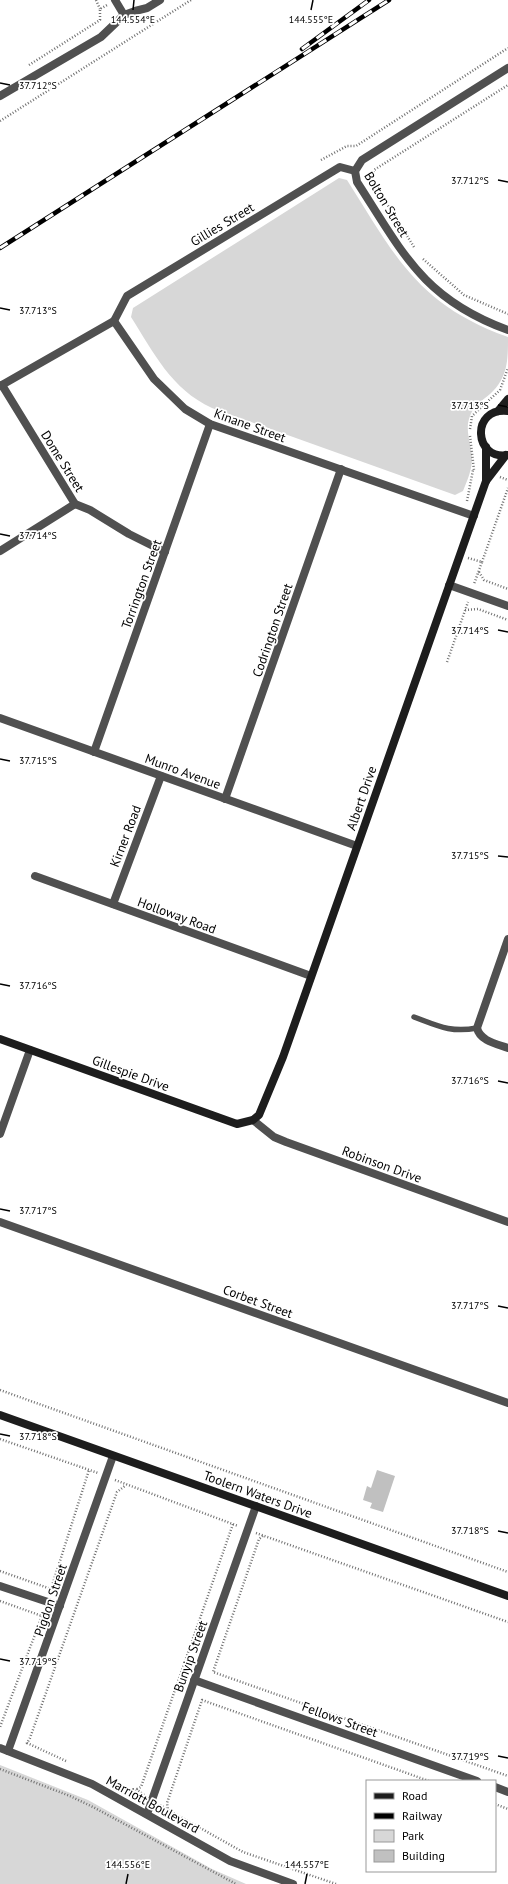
<svg xmlns="http://www.w3.org/2000/svg" width="508" height="1884" font-family="'PT Sans',sans-serif">
<rect width="100%" height="100%" fill="#fff"/>
<g fill="#d7d7d7">
<path d="M339,178L347,180C395,256 418,305 508,337C508,360 508,378 490,394C482,401 474,405 470,416C464,431 472,444 472,459C472,470 467,481 463,491L455,495L212,408C171,389 154,353 131,317L133,308Z"/>
<path d="M0,1765L88,1800L212,1869L246,1884H0Z"/>
</g>
<path fill="#c0c0c0" d="M377,1470L395,1476L383,1512L370,1508L372,1503L363,1500L367,1486L371,1488Z"/>
<g fill="none" stroke-linecap="round" stroke-linejoin="round">
<g stroke="#727272" stroke-width="2.5" stroke-dasharray="1 2" stroke-linecap="butt">
<path d="M96,0L100,9"/>
<path d="M29,65L100,20V9L107,5"/>
<path d="M0,121L191,0"/>
<path d="M321,160L347,146H356L508,48"/>
<path d="M414,247L372,180L374,170L508,85"/>
<path d="M423,259L464,295L508,314"/>
<path d="M500,390L508,368"/>
<path d="M470,429L472,416L500,390"/>
<path d="M470,436L474,470"/>
<path d="M500,477L508,480"/>
<path d="M467,501L473,470"/>
<path d="M468,558L482,562L474,584"/>
<path d="M482,562L508,488"/>
<path d="M479,572L484,580L508,589"/>
<path d="M465,610L478,609L508,620"/>
<path d="M447,662L468,602"/>
<path d="M0,1390L508,1572"/>
<path d="M0,1439L98,1473"/>
<path d="M115,1480L238,1526"/>
<path d="M256,1533L508,1622"/>
<path d="M263,1536L259,1539L213,1672L508,1776"/>
<path d="M0,1571L51,1589L89,1470"/>
<path d="M0,1601L42,1616L0,1727"/>
<path d="M66,1761L27,1743L30,1738L117,1492L126,1485"/>
<path d="M0,1769L70,1796L93,1807L236,1884"/>
<path d="M115,1783L133,1791L141,1787L233,1524"/>
<path d="M136,1789L144,1795"/>
<path d="M495,1804L508,1809"/>
<path d="M160,1805L168,1810"/>
<path d="M336,1884L243,1852L168,1810L167,1803L202,1700L429,1781"/>
</g>
<path stroke="#505050" stroke-width="5.5" d="M414,1017C438,1026 451,1033 477,1028"/>
<g stroke="#505050" stroke-width="8">
<path d="M115,0L124,15"/>
<path d="M508,68L362,160L355,171L357,182C403,253 423,299 508,330"/>
<path d="M0,96L101,37L124,15L135,11L147,8L160,0"/>
<path d="M114,321L127,296L340,167L355,171"/>
<path d="M2,385L75,504L90,510L129,534L165,552"/>
<path d="M0,386L114,321L154,379L185,409L210,424L474,516"/>
<path d="M0,551L75,504"/>
<path d="M449,585L508,606"/>
<path d="M0,718L357,846"/>
<path d="M94,752L210,424"/>
<path d="M225,799L341,469"/>
<path d="M35,876L311,976"/>
<path d="M113,904L161,776"/>
<path d="M508,939L477,1028C480,1041 497,1044 508,1048"/>
<path d="M253,1120L274,1137L286,1142L508,1222"/>
<path d="M0,1134L30,1050"/>
<path d="M0,1222L508,1403"/>
<path d="M0,1586L60,1606"/>
<path d="M194,1680L477,1781"/>
<path d="M0,1748L92,1784L230,1861L293,1884"/>
<path d="M8,1751L113,1456"/>
<path d="M495,1787L508,1792"/>
<path d="M147,1814L256,1506"/>
</g>
<g stroke="#1d1d1d" stroke-width="8">
<path d="M498,411L508,399"/>
<path d="M508,411C470,407 474,461 508,455"/>
<path d="M486,447V481"/>
<path d="M0,1039L237,1124L253,1120L259,1115L283,1057L486,481L506,455"/>
<path d="M0,1415L508,1596"/>
</g>
<g stroke="#000" stroke-width="4.5">
<g id="rail">
<path d="M302,49L369,0"/>
<path d="M0,248L389,0"/>
</g>
</g>
<use href="#rail" stroke="#fff" stroke-width="3" stroke-dasharray="9" stroke-linecap="butt"/>
</g>
<path fill="none" stroke="#000" stroke-width="1.5" d="M133,10L134,0M311,10L313,0M0,83L10,85M498,180L508,182M0,308L10,310M498,405L508,407M0,534L10,536M498,630L508,632M0,759L10,761M498,856L508,857M0,984L10,986M498,1081L508,1083M0,1209L10,1211M498,1306L508,1308M0,1434L10,1436M498,1531L508,1533M0,1659L10,1661M498,1756L508,1758M126,1884L128,1874M305,1884L307,1874"/>
<g text-anchor="middle" stroke-width="3.5" stroke-linejoin="round" paint-order="stroke">
<g font-size="13" fill="#000" stroke="#fff">
<text transform="translate(387 204) rotate(59)" y="5">Bolton Street</text>
<text transform="translate(222 224) rotate(-31)" y="5">Gillies Street</text>
<text transform="translate(250 425) rotate(20)" y="5">Kinane Street</text>
<text transform="translate(63 461) rotate(58)" y="5">Dome Street</text>
<text transform="translate(141 584) rotate(-70)" y="5">Torrington Street</text>
<text transform="translate(272 630) rotate(-71)" y="5">Codrington Street</text>
<text transform="translate(183 771) rotate(20)" y="5">Munro Avenue</text>
<text transform="translate(361 798) rotate(-71)" y="5">Albert Drive</text>
<text transform="translate(125 836) rotate(-69)" y="5">Kirner Road</text>
<text transform="translate(177 915) rotate(20)" y="5">Holloway Road</text>
<text transform="translate(131 1073) rotate(20)" y="5">Gillespie Drive</text>
<text transform="translate(382 1164) rotate(20)" y="5">Robinson Drive</text>
<text transform="translate(258 1301) rotate(20)" y="5">Corbet Street</text>
<text transform="translate(258 1494) rotate(20)" y="5">Toolern Waters Drive</text>
<text transform="translate(50 1600) rotate(-71)" y="5">Pigdon Street</text>
<text transform="translate(190 1656) rotate(-70)" y="5">Bunyip Street</text>
<text transform="translate(340 1719) rotate(20)" y="5">Fellows Street</text>
<text transform="translate(153 1804) rotate(29)" y="5">Marriott Boulevard</text>
</g>
</g>
<g font-size="10" text-anchor="middle" fill="#000" stroke="#fff" stroke-width="3.5" stroke-linejoin="round" paint-order="stroke">
<text x="133" y="23">144.554°E</text>
<text x="311" y="23">144.555°E</text>
<text x="38" y="89">37.712°S</text>
<text x="470" y="184">37.712°S</text>
<text x="38" y="314">37.713°S</text>
<text x="470" y="409">37.713°S</text>
<text x="38" y="539">37.714°S</text>
<text x="470" y="634">37.714°S</text>
<text x="38" y="764">37.715°S</text>
<text x="470" y="859">37.715°S</text>
<text x="38" y="989">37.716°S</text>
<text x="470" y="1084">37.716°S</text>
<text x="38" y="1214">37.717°S</text>
<text x="470" y="1309">37.717°S</text>
<text x="38" y="1440">37.718°S</text>
<text x="470" y="1534">37.718°S</text>
<text x="38" y="1665">37.719°S</text>
<text x="470" y="1760">37.719°S</text>
<text x="128" y="1868">144.556°E</text>
<text x="307" y="1868">144.557°E</text>
</g>
<rect x="366" y="1780" width="130" height="92" fill="#ffffff" stroke="#999999"/>
<rect x="374" y="1793" width="20" height="6" fill="#1d1d1d" stroke="#999999"/>
<text x="402" y="1800" font-size="12" fill="#000000">Road</text>
<rect x="374" y="1813" width="20" height="6" fill="#000000" stroke="#999999"/>
<text x="402" y="1820" font-size="12" fill="#000000">Railway</text>
<rect x="374" y="1830" width="20" height="12" fill="#d7d7d7" stroke="#999999"/>
<text x="402" y="1840" font-size="12" fill="#000000">Park</text>
<rect x="374" y="1850" width="20" height="12" fill="#c0c0c0" stroke="#999999"/>
<text x="402" y="1860" font-size="12" fill="#000000">Building</text>
</svg>
